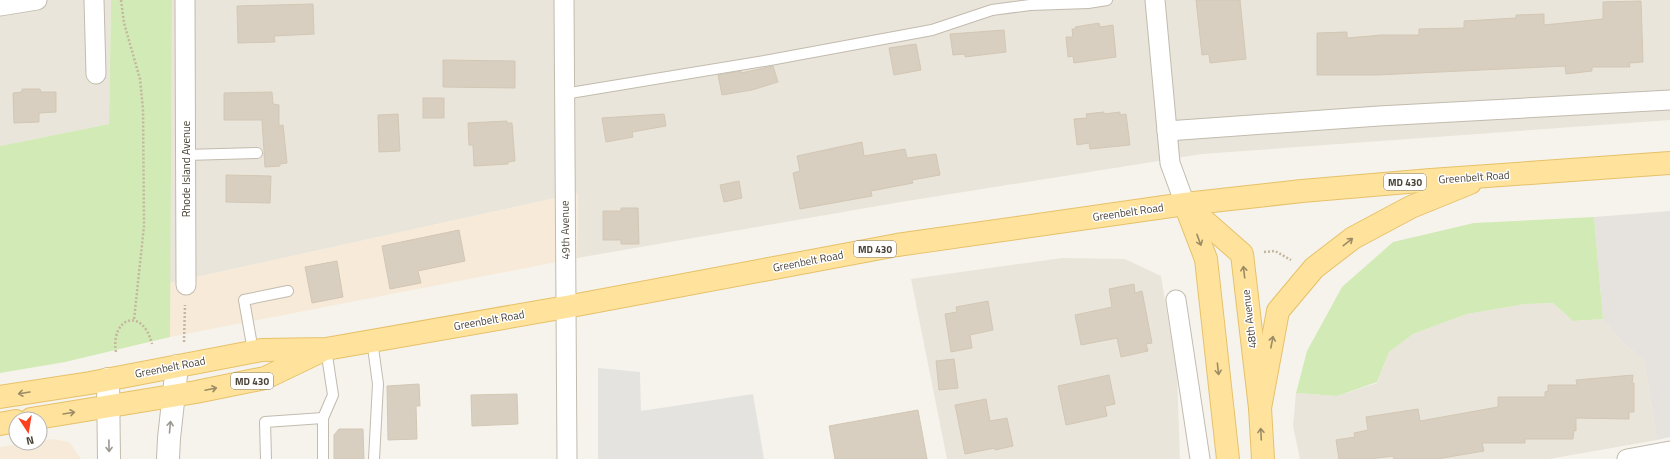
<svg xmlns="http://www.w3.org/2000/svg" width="1670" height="459" font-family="'Titillium Web',sans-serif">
<rect width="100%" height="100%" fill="#f6f3ec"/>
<g fill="#eae5da">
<path d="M0,0H111L109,124L0,146Z"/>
<path d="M172,0H1670V120L1202,154L901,202L577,258L578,193L170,283Z"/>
<path d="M1062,258L1125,259L1161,276L1177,374L1180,459H947L911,279Z"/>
<path d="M1553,303L1573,321L1603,319L1625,345L1644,359L1657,440L1549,459H1300L1293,426L1296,393L1337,396L1377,383L1389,352L1413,334L1467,314L1525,304Z"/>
</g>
<g fill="#f7ead8">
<path d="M578,193L577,258L170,337V283Z"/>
<path d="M53,439L69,442L81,459H0V447L28,443H40V441Z"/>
</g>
<path fill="#e6e2dd" d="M1670,211V437L1657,440L1644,359L1625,345L1603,319L1594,217Z"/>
<g fill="#d2eab5">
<path d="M111,0H172L170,337L65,362L0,373V146L109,124Z"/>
<path d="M1594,217L1603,319L1573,321L1553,303L1525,304L1467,314L1413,334L1389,352L1377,382L1337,396L1296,393L1307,351L1342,287L1393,242L1474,223Z"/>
</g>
<path fill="#e5e3e0" d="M598,368L640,372L641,411L753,394L764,459H598Z"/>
<g fill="#d8cfc1" stroke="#d3c7b4">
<path d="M1196,0H1240L1246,59L1210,63L1209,54L1202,55Z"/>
<path d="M1641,1L1643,62L1629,63L1630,67H1592V71L1566,74L1565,66L1377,75H1317V33L1347,32V38L1382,35H1419V29L1464,28V21L1516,18V15L1544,14V25L1603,19V2Z"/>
<path d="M313,4L314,34L274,36L275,42L238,43L237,6Z"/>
<path d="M1099,23L1100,27L1113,25L1116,57L1074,63L1073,56L1068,57L1066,37H1073L1072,29H1076L1075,27Z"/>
<path d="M1004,30L1006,52L965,57V54L953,55L950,34Z"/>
<path d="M916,44L921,70L894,75L889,48Z"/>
<path d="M443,60L515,61V88L443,87Z"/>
<path d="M773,66L778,82L752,90L722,95L718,75L741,71V73Z"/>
<path d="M22,89H40L41,92H56V112L39,113V122L14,123L13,93L22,92Z"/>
<path d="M272,92L273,104L279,105V126L283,125L287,163L280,164V166L265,167L262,120H224V93Z"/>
<rect x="423" y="98" width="21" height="20"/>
<path d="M1104,112V114L1120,112V115L1126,114L1130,145L1090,149L1089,143L1077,145L1074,119L1087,118L1086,114Z"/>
<path d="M398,114L400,151L379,152L378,115Z"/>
<path d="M664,114L666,126L632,132L633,137L606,142L602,118Z"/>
<path d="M507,121V123H512L515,161L508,162V164L474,166L473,145H469L468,123Z"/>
<path d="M862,142L864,156L905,149L907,158L936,154L940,175L912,180L913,183L871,191L872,196L800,209L793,173L800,171L797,156Z"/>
<path d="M226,175L271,176L270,203L226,202Z"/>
<path d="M739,181L742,198L724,202L720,185Z"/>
<path d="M621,208H638L639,244H621V240H603V211H621Z"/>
<path d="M459,230L465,261L418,271L421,283L390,289L382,246Z"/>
<path d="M337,261L343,297L312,303L305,267Z"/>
<path d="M1134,284L1135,293L1142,291L1152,343L1146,344L1148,351L1121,357L1117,338L1081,345L1075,315L1112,307L1109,289Z"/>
<path d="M988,301L993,330L970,335L972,348L951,352L945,314L957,312L956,307Z"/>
<path d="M954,359L958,388L939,390L936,361Z"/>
<path d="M1109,375L1115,404L1105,406L1107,416L1066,425L1058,386Z"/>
<path d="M1633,375L1632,383H1634V412H1629V419L1576,418V431L1574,430L1573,439H1525V443H1482L1484,451L1437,459H1394L1393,456L1369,459H1339L1336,440L1355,437L1354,433L1368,430L1366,417L1418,409L1420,421L1498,407V397H1545V392L1548,391V385H1577L1576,380Z"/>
<path d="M419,384L420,406H416L417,439L388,440L387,386Z"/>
<path d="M517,394L518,424L472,426L471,395Z"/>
<path d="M986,399L990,421L1007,418L1013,446L995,450V448L965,454L955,405Z"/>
<path d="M918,410L927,459H835L829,426Z"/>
<path d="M339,429H363L364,459H334V435Z"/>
</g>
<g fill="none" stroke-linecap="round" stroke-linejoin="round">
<g stroke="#c2bbae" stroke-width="12">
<g id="service">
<path d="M564,94L770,60L932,30L992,10L1030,5L1088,3L1107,0"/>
<path d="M186,155L257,153"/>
<path d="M372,340L378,384L374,459"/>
<path d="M253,351L244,300L288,291"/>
<path d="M266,459L265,422L323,418"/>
<path d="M323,459V418L333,395L326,349"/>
</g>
</g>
<g stroke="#c2bbae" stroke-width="21">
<g id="minor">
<path d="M94,0L96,74"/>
<path d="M185,0L186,285"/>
<path d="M564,0L567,459"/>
<path d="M1155,0L1170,163L1185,204"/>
<path d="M0,6L37,0"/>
<path d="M1167,131L1379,116L1670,100"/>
<path d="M1176,300L1200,459"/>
<path d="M1627,459L1670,451"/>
</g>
</g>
<g stroke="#c2bbae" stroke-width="24">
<g id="tertiary">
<path d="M108,379L109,459"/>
<path d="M168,459L169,438L177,366"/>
</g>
</g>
<g stroke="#e6c16a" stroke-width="24">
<g id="primary">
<path d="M1185,204L1242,254L1260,408L1263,459"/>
<path d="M1186,207L1206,259L1228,459"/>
<path d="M0,397L90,383L262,350L326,349L566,307L897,245L1185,204L1302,191L1431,180L1670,163"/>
<path d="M1260,408L1278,311L1314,268L1353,238L1411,207L1470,183"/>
<path d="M31,419L196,392L265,378L319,352"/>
<path d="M0,424L16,421"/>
</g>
</g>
<g stroke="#c4b79f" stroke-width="2.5" stroke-dasharray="2 2" stroke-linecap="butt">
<path d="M121,0L124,23L140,79L143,109L144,226L134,320"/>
<path d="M1264,252L1275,251L1291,260"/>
<path d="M184,342L185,305"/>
<path d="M116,352C110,319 142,305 152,344"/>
</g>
<use href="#service" stroke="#fff" stroke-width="10"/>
<use href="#minor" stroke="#fff" stroke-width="19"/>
<use href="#tertiary" stroke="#fff" stroke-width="22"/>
<use href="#primary" stroke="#ffe39c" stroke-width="22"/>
</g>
<defs><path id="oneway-shaft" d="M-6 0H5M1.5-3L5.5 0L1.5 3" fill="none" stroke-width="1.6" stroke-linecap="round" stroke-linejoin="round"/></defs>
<g stroke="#9c8c66">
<use href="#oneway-shaft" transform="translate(1199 240) rotate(70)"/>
<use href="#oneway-shaft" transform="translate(1348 242) rotate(-38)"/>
<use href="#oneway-shaft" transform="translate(1244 272) rotate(-97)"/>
<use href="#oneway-shaft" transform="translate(1272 342) rotate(-79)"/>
<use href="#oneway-shaft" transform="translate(1218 369) rotate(84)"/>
<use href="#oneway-shaft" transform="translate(211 389) rotate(-12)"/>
<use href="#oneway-shaft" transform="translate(24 393) rotate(171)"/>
<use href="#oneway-shaft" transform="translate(69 413) rotate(-9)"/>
<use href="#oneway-shaft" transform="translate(1261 434) rotate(-93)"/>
</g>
<g stroke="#9c9892">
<use href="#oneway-shaft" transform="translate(170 427) rotate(-85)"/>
<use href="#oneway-shaft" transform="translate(109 446) rotate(89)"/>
</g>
<g text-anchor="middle" stroke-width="3" stroke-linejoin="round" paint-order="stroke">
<g fill="#fff" stroke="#817c74" stroke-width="1">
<rect x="1384" y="174" width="42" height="16" rx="3"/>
<rect x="854" y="241" width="42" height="16" rx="3"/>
<rect x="231" y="373" width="42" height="16" rx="3"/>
</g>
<g font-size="10" font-weight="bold" fill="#4b4439">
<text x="1405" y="186">MD 430</text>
<text x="875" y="253">MD 430</text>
<text x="252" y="385">MD 430</text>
</g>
<g font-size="11" fill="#4b4439" stroke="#fff">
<text transform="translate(186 169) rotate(-90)" y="4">Rhode Island Avenue</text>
<text transform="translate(1474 177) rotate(-4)" y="4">Greenbelt Road</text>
<text transform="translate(1128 212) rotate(-8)" y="4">Greenbelt Road</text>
<text transform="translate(565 230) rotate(-91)" y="4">49th Avenue</text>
<text transform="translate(808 261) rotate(-11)" y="4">Greenbelt Road</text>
<text transform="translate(1249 319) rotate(-97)" y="4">48th Avenue</text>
<text transform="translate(489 320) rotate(-10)" y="4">Greenbelt Road</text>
<text transform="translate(170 367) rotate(-11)" y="4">Greenbelt Road</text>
</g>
</g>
<g transform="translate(28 431) rotate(168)"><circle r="19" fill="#ffffff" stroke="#b7b4b0"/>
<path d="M0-3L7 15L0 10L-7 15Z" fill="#fc3f1d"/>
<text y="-6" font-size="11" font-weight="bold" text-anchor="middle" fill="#4b4439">N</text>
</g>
</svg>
